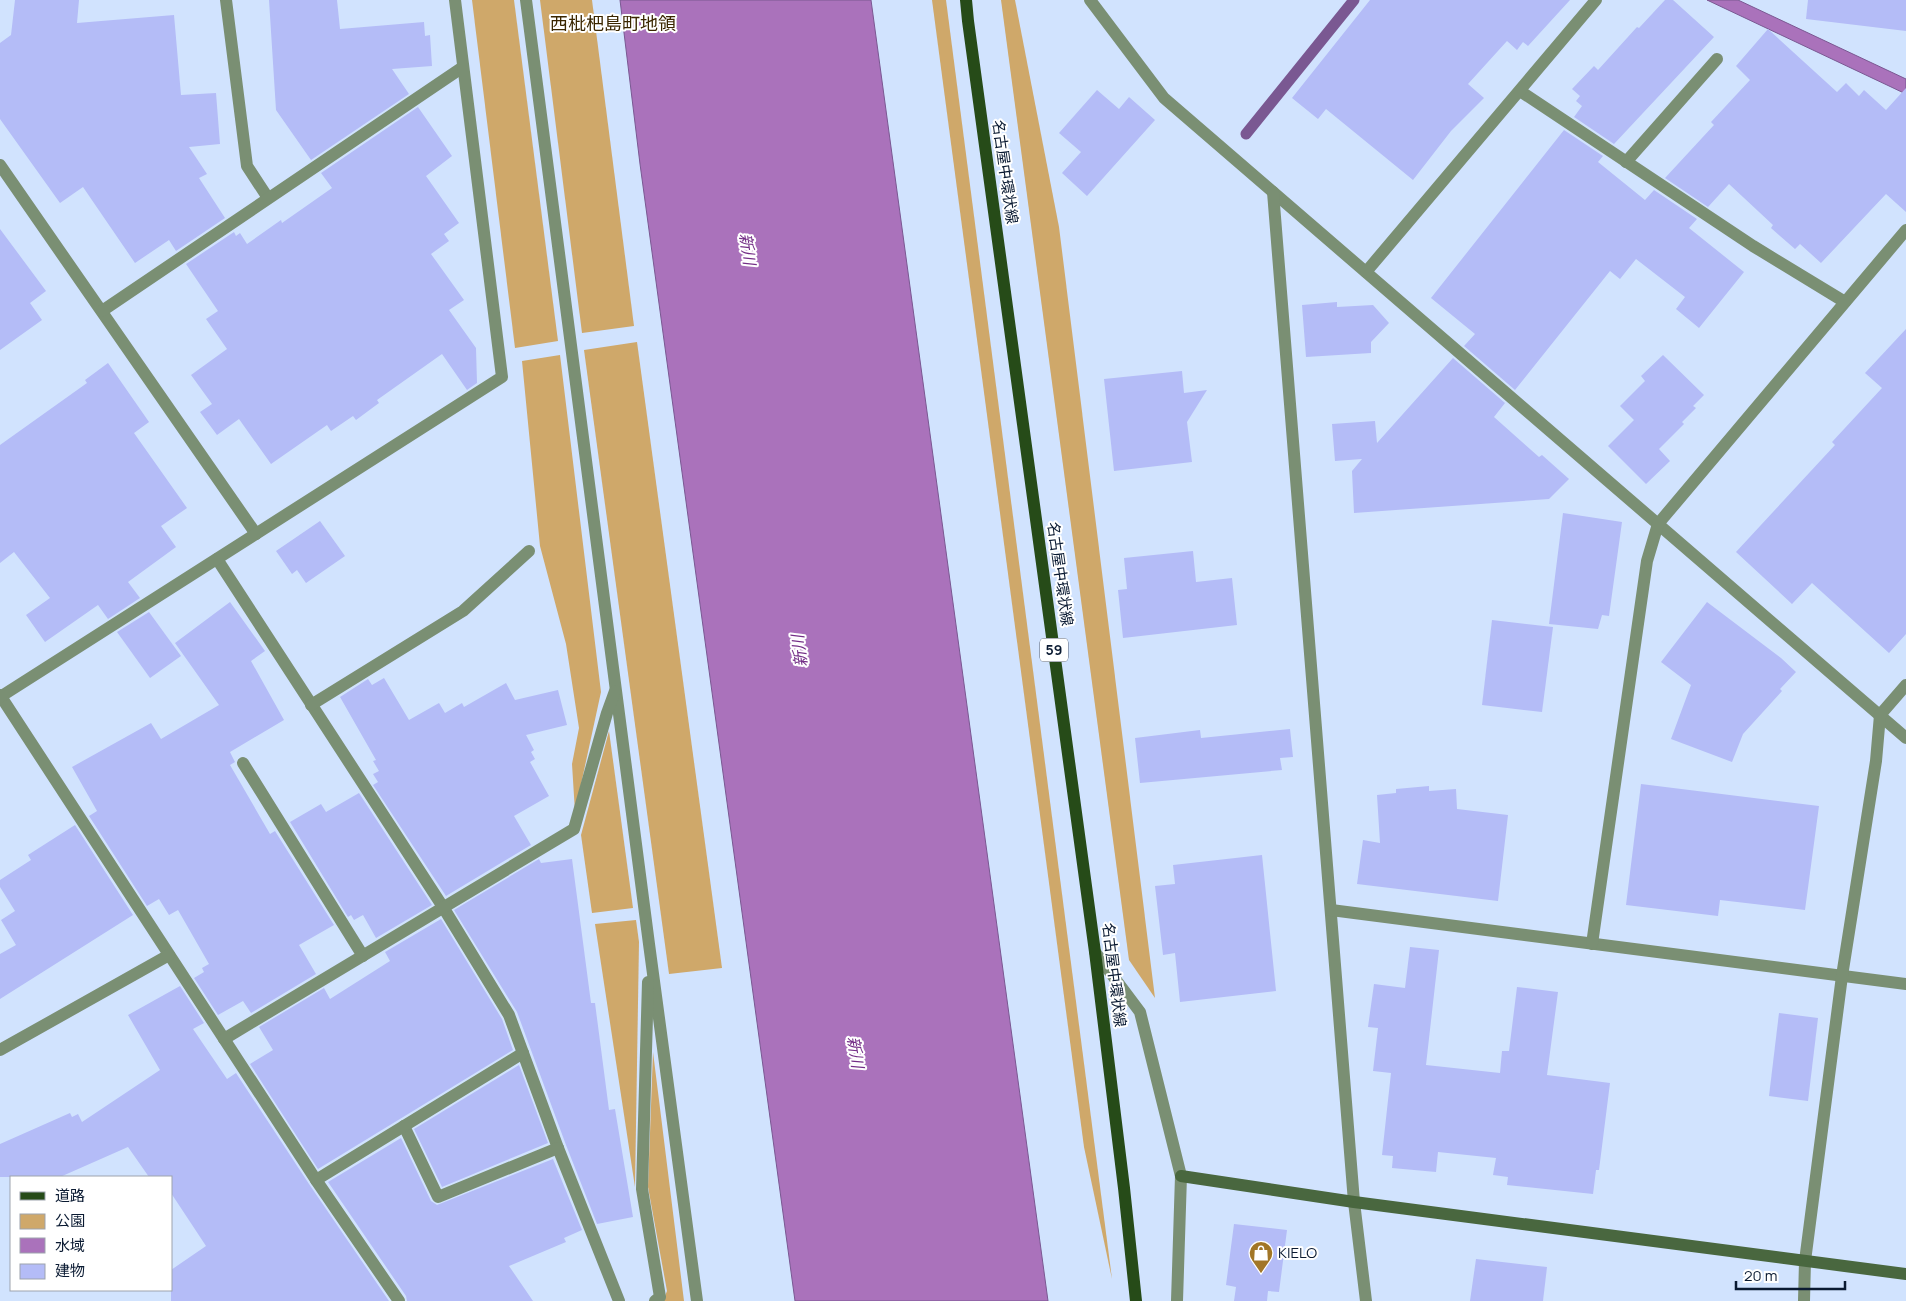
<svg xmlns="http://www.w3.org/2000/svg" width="1906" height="1301" font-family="Manrope,'Noto Sans JP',sans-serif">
<rect width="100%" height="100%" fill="#d1e3fe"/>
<g fill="#cfa86a">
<path d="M472,0H514L558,341L515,348Z"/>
<path d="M540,0H592L634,326L582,333Z"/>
<path d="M932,0H946L1112,1279L1084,1147Z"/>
<path d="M1001,0H1015L1059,227L1155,998L1129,960Z"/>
<path d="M637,342L722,968L669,974L584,350Z"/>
<path d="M560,355L601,692L575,812L572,764L579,728L566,644L540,546L522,361Z"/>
<path d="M609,731L633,908L592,913L581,835Z"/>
<path d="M636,920L639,942L635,1187L595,924Z"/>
<path d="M653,1052L684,1301H663L667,1291L648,1187Z"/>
</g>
<g fill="#aa72bb" stroke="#7a5892">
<path d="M620,0H871L1048,1301H795L640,164Z"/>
<path d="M1707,0H1738L1906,79V94Z"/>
</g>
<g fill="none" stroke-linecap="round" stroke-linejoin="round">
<path stroke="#7a5892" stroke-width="11" d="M1246,134L1354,0"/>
</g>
<g fill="#b4bcf7">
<path d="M15,0H79L77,23L174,15L181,95L216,93L220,144L189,147L207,174L199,178L225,218L176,251L169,240L135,263L83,187L60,203L0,119V43L11,35Z"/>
<path d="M269,0H337L340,29L424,22L425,36L430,35L432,66L392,69L409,94L311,160L276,110Z"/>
<path d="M1370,0H1570L1528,46L1523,42L1517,50L1507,41L1468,84L1484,98L1451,131L1413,180L1326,109L1318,119L1292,98Z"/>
<path d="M1665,0H1673L1714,37L1614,144L1574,117L1582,106L1576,101L1580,96L1572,89L1594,66L1598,70L1637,27L1639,28Z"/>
<path d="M1808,0H1906V31L1806,19Z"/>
<path d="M1768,29L1837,92L1846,83L1859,96L1864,90L1886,110L1906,88V212L1886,194L1821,263L1800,244L1795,249L1771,228L1773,225L1729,184L1708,207L1665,178L1714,125L1711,122L1750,80L1736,66Z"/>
<path d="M1097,90L1119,109L1129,97L1155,120L1087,196L1062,173L1081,152L1059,133Z"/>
<path d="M418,107L452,156L426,176L459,223L444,234L449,241L431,254L464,300L449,310L476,348L477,383L467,390L442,354L377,400L379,403L356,420L353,416L331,431L327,425L271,464L239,419L217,435L200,412L212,404L191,375L227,349L206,319L218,311L186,264L234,232L236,236L240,233L247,244L281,220L282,223L332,188L321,173Z"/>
<path d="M1564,130L1603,156L1598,162L1645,200L1654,190L1697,219L1689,228L1744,272L1699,328L1676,309L1685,297L1636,259L1620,279L1610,271L1515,390L1464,346L1475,334L1431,298Z"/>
<path d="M0,229L46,291L30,303L42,320L0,350Z"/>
<path d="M1337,302V307L1373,305L1389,323L1371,342V353L1306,357L1302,305Z"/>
<path d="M1906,329V634L1889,653L1812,583L1792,604L1736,552L1835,445L1832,442L1882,388L1865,373Z"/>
<path d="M1663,355L1704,395L1693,406L1696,408L1682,422L1684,424L1659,449L1670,461L1646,484L1608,446L1634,420L1620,406L1645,381L1641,376Z"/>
<path d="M1453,358L1505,403L1494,417L1539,457L1542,455L1569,479L1549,499L1354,513L1352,471L1362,459L1335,461L1332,424L1375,421L1377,443Z"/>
<path d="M108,363L149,422L134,433L187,508L161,526L176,547L128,582L140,598L108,619L98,605L45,642L26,615L50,598L14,552L0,563V445L87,383L85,380Z"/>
<path d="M1182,371L1184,393L1207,390L1187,422L1192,462L1114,471L1104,379Z"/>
<path d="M1563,513L1622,522L1609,616L1602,615L1598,629L1549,624Z"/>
<path d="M320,521L345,556L306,583L297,570L292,574L276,551Z"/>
<path d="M1193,551L1196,582L1232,578L1237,625L1123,638L1118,590L1127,589L1124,558Z"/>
<path d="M230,602L265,651L251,661L284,720L230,752L235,762L230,765L270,834L275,831L334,925L299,945L316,974L251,1013L243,1001L218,1015L194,978L204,972L202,968L209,964L178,910L169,915L159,899L147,906L89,816L97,811L72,767L151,723L161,739L219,705L175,643Z"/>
<path d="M1707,602L1781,658L1796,672L1780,689L1782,691L1743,734L1732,762L1671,739L1691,685L1661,662Z"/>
<path d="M149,612L181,656L150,678L117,632Z"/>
<path d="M1492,620L1553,627L1542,712L1482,705Z"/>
<path d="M384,678L409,720L439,703L445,713L462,703L464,707L506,683L515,700L558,690L567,725L526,735L534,750L531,752L535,759L530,762L549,796L514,816L531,845L446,896L373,785L378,782L373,774L379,771L373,761L376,760L340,697L368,679L372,685Z"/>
<path d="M1290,729L1293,757L1280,758L1282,770L1140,783L1135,738L1200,730L1201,738Z"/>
<path d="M1641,784L1819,806L1805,910L1720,900L1718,916L1626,905Z"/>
<path d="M1429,786V791L1456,789L1457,809L1508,815L1498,901L1357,884L1363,840L1380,843L1377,795L1396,793V789Z"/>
<path d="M359,793L432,905L376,938L363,915L354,920L351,915L348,917L290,822L321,804L326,812Z"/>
<path d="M75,825L133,915L0,999V954L16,945L1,920L15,911L0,887V880L31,860L28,855Z"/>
<path d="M1262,855L1276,991L1180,1002L1175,953L1163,955L1155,886L1175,884L1173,865Z"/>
<path d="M539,859L541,863L572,859L591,1003H595L609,1110L615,1109L633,1217L597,1224L566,1145L517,1012L454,910Z"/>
<path d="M441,919L502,1019L513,1050L318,1169L250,1064L273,1050L259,1027L324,988L330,999L390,961L385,952Z"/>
<path d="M1410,947L1439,950L1426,1065L1500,1073L1502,1051H1509L1517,987L1558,992L1547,1075L1610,1083L1599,1170H1596L1593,1194L1507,1185L1508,1177L1493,1175L1496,1158L1438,1152L1436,1172L1392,1168L1393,1156L1382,1155L1391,1073L1373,1071L1378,1028L1368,1027L1374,984L1405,988Z"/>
<path d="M180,986L204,1023L193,1029L227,1079L236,1073L309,1184L389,1301H171V1270L206,1246L171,1193V1177H149L128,1147L60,1177H0V1144L70,1113L72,1117L78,1114L82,1122L160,1070L128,1015Z"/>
<path d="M1779,1013L1818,1018L1808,1101L1769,1096Z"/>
<path d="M519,1065L548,1143L442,1187L414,1129Z"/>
<path d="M401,1138L431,1201L437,1205L553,1159L582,1230L564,1238L566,1242L509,1266L533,1301H407L406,1296L328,1182Z"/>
<path d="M1234,1224L1287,1230L1279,1292L1268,1291L1267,1301H1234L1236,1287L1226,1285Z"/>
<path d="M1476,1259L1547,1267L1543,1301H1470Z"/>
</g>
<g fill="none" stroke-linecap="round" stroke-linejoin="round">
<g stroke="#7a8f73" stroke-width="12">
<path d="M1626,162L1717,59"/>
<path d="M243,763L363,956"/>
</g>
<g stroke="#7a8f73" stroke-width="12">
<path d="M226,0L247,166L268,198"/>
<path d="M526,0L649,944L697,1301"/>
<path d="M1090,0L1164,98L1906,738"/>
<path d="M1520,91L1753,246L1845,302"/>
<path d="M0,165L256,534"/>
<path d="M1273,192L1354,1202L1366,1301"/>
<path d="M1366,272L1596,0"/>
<path d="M102,311L463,67"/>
<path d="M217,559L443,907L509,1015L558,1148L619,1301"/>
<path d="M0,695L316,1180L399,1301"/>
<path d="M0,697L502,377L455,0"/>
<path d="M311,705L463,611L529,551"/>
<path d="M1331,910L1906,984"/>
<path d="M1592,944L1647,561L1658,524L1906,230"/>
<path d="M1095,952L1140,1012L1181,1176L1177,1301"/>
<path d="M648,982L642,1189L660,1297L655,1301"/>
<path d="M224,1039L574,829L607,713L615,691"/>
<path d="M0,1050L169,955"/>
<path d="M404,1126L438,1197L558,1148"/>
<path d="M316,1180L523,1053"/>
<path d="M1804,1301L1805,1261L1842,976L1876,761L1880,715L1906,685"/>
</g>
<path stroke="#49673f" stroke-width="12" d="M1181,1176L1354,1202L1906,1274"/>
<path stroke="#264b18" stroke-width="12" d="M966,0L968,21L1095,952L1124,1188L1136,1301"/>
</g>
<defs>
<g id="shop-pin" transform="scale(1.25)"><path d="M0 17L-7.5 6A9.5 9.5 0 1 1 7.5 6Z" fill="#a27627" stroke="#fff"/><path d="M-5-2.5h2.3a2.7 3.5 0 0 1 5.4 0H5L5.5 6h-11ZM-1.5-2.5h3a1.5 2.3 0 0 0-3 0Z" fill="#fff"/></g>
</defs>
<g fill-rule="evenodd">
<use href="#shop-pin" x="1261" y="1253"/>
</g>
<g text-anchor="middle" stroke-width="4" stroke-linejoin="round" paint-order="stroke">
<rect fill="#fff" stroke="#545f70" stroke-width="1" x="1040" y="638.5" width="28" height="23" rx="4"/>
<g font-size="14" font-weight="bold" fill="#0a1a32">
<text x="1054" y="655">59</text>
</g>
<g font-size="15" fill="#0a1a32" stroke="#fff">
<text transform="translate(1005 172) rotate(82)" y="5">名古屋中環状線</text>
<text transform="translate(1060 574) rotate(82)" y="5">名古屋中環状線</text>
<text transform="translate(1114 975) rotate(83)" y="5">名古屋中環状線</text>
</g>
<g font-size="15" fill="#0a1a32" stroke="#fff" text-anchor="start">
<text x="1278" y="1258">KIELO</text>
</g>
<g font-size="16" font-style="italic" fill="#732e86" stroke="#fff">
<text transform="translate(748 249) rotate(82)" y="6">新川</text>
<text transform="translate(799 651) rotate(-97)" y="6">新川</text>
<text transform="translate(856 1052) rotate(81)" y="6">新川</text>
</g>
<g font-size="18" fill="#3a2600" stroke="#fff">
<text x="613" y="30">西枇杷島町地領</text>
</g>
</g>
<rect x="10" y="1176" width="162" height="115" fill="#ffffff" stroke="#9da3ad"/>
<rect x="20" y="1192" width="25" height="8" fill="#264b18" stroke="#9da3ad"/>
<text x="55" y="1201" font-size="15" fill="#0a1a32">道路</text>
<rect x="20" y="1214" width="25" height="15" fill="#cfa86a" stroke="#9da3ad"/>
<text x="55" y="1226" font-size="15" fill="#0a1a32">公園</text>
<rect x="20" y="1238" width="25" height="15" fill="#aa72bb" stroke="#9da3ad"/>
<text x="55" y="1251" font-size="15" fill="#0a1a32">水域</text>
<rect x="20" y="1264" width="25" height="15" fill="#b4bcf7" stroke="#9da3ad"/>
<text x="55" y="1276" font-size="15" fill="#0a1a32">建物</text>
<path d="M1736 1281v8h109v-8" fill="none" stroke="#0a1a32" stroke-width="2.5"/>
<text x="1744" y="1281" font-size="15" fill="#0a1a32" stroke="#ffffff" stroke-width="4" paint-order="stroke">20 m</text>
</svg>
